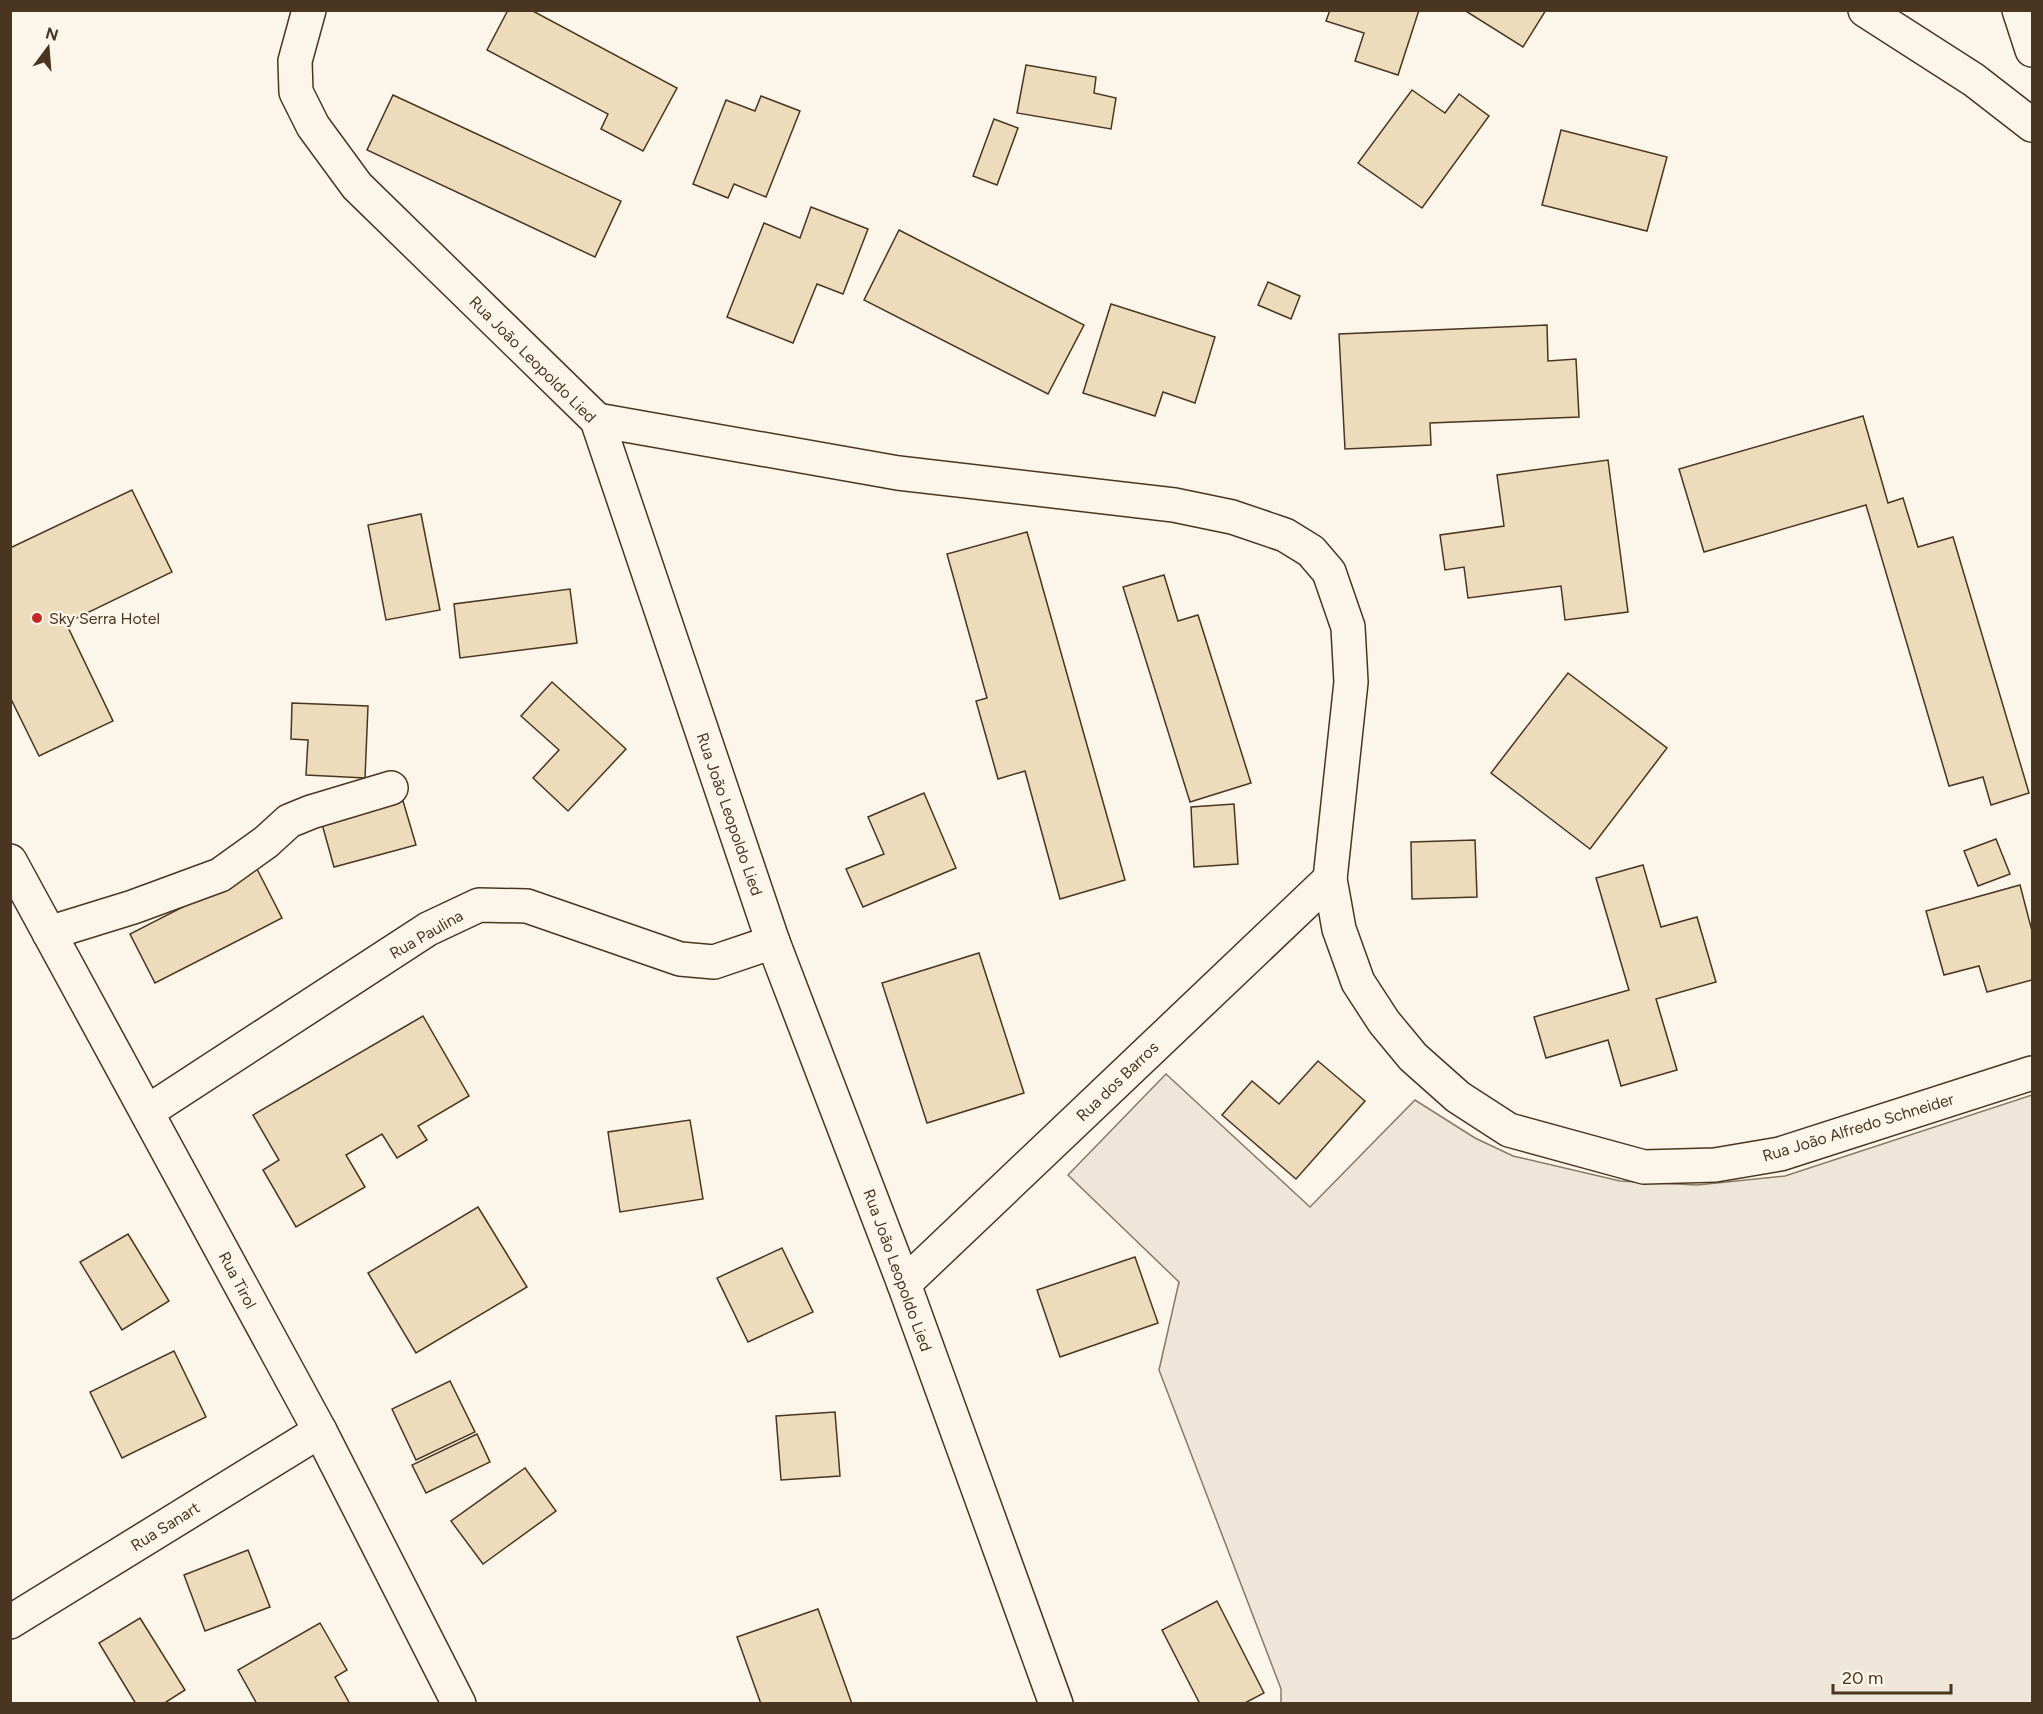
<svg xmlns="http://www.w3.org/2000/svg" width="2043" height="1714" font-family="Figtree,sans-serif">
<rect width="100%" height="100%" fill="#fbf6e9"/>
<path fill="#ede6d9" stroke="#887966" stroke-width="1.5" d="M1166,1074L1310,1207L1415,1100L1475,1138L1513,1156L1620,1181L1697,1185L1785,1176L2032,1095V1703H1281V1689L1159,1370L1179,1282L1068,1175Z"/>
<g fill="#ecdcbc" stroke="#4a3520" stroke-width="1.5">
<path d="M508,10H531L677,88L643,151L601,129L608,114L487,50Z"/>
<path d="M1330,10H1419L1398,75L1355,61L1364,33L1326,21Z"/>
<path d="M1464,10H1546L1523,47Z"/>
<path d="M1026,65L1096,77L1094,93L1116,98L1111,129L1017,113Z"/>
<path d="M1412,90L1445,113L1459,94L1489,116L1422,208L1358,163Z"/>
<path d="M393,95L621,201L595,257L367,150Z"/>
<path d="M761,96L800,111L766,197L734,184L728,198L693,184L726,100L755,111Z"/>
<path d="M994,119L1018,128L997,185L973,176Z"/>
<path d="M1561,130L1667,157L1647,231L1542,205Z"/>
<path d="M811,207L868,229L843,294L817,284L793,343L727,317L764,223L800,238Z"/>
<path d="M899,230L1084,325L1048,394L864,300Z"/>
<path d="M1268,282L1300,296L1291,319L1258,305Z"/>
<path d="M1111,304L1215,337L1195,403L1163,392L1155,416L1083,393Z"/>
<path d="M1547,325L1548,361L1576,359L1579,417L1430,423L1431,445L1345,449L1339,334Z"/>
<path d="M1863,416L1888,503L1903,498L1918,547L1953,537L2029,793L1991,805L1983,777L1949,786L1866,505L1704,552L1679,469Z"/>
<path d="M1608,460L1628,612L1565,620L1561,586L1468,598L1464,567L1445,570L1440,535L1504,526L1497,475Z"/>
<path d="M132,490L172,572L66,623L113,721L39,756L10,697V548Z"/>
<path d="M421,514L440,610L386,620L368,525Z"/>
<path d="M1027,532L1125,880L1060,899L1025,771L998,779L976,701L987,698L947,554Z"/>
<path d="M1164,575L1178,621L1198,615L1251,783L1190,802L1123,587Z"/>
<path d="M570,589L577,643L460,658L454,604Z"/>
<path d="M1568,673L1667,748L1590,849L1491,773Z"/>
<path d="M552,682L626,749L568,811L533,778L559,750L521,716Z"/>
<path d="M292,703L368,706L365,778L306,775L308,740L291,739Z"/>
<path d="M924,793L956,868L863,907L846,869L884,854L868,817Z"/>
<path d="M403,801L416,845L334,867L322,824Z"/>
<path d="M1234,804L1238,864L1194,867L1191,807Z"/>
<path d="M1996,839L2010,874L1978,886L1964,851Z"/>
<path d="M1475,840L1477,897L1412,899L1411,842Z"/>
<path d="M1643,865L1661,927L1697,917L1716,982L1656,999L1677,1070L1621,1086L1608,1040L1546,1058L1534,1017L1629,990L1596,878Z"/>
<path d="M257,869L282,918L155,983L130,934Z"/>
<path d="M2020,885L2032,931V980L1987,992L1979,966L1944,975L1926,911Z"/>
<path d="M979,953L1024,1093L927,1123L882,983Z"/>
<path d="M423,1016L469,1096L418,1126L427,1140L397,1158L382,1134L346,1155L365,1187L296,1227L263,1170L279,1160L253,1115Z"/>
<path d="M1318,1061L1365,1101L1296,1179L1222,1115L1252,1081L1279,1104Z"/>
<path d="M690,1120L703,1199L620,1212L608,1132Z"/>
<path d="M478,1207L527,1287L416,1353L368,1273Z"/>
<path d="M128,1234L169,1301L122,1330L80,1262Z"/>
<path d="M782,1248L813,1312L748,1342L717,1278Z"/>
<path d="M1135,1257L1158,1323L1060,1357L1037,1290Z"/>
<path d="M174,1351L206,1417L122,1458L90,1392Z"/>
<path d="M450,1381L475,1432L416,1460L392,1409Z"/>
<path d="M835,1412L840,1476L781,1480L776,1416Z"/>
<path d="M477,1434L490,1462L426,1493L412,1465Z"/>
<path d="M525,1468L556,1511L483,1564L451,1521Z"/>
<path d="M248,1550L270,1607L205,1631L184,1575Z"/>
<path d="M1217,1601L1264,1693L1243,1704H1200L1162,1630Z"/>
<path d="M818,1609L852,1704H761L737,1637Z"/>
<path d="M140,1618L185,1690L163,1704H136L99,1643Z"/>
<path d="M320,1623L347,1670L335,1677L350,1704H257L238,1670Z"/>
</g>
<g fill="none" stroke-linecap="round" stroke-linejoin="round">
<g stroke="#4a3520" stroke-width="36">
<g id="street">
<path d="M10,861L320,1431L459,1704"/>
<path d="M49,933L133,907L220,875L266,842L289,821L311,812L391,788"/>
<path d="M147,1112L428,929L479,905L527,906L680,959L714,962L773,942"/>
<path d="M904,1284L1330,879"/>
<path d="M10,1622L320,1431"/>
</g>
</g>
<g stroke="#4a3520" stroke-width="36">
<g id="secondary">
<path d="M309,10L295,61L296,92L313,126L357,186L597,420L773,942L904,1284L1056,1704"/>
<path d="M1865,10L1974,80L2032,125"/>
<path d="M2019,10L2032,50"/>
<path d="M597,420L898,473L1174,505L1232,517L1285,535L1311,551L1329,572L1348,627L1351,682L1330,879L1339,929L1358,982L1384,1022L1413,1057L1458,1097L1509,1130L1644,1167L1715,1165L1780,1154L2032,1073"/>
</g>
</g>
<use href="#street" stroke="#fbf6e9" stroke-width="33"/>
<use href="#secondary" stroke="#fbf6e9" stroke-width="33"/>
</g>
<circle fill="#c62828" stroke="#fbf6e9" stroke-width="2" cx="37" cy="618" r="6"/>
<g text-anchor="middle" stroke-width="4.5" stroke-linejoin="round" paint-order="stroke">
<g font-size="16" fill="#4a3520" stroke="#fbf6e9">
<text transform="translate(533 359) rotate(45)" y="6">Rua João Leopoldo Lied</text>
<text transform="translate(730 814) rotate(71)" y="6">Rua João Leopoldo Lied</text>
<text transform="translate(426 934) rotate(-30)" y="6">Rua Paulina</text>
<text transform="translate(1117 1081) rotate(-44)" y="6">Rua dos Barros</text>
<text transform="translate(1858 1127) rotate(-17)" y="6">Rua João Alfredo Schneider</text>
<text transform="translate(898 1270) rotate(70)" y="6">Rua João Leopoldo Lied</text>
<text transform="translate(238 1280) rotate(62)" y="6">Rua Tirol</text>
<text transform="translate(165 1526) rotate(-32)" y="6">Rua Sanart</text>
</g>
<g font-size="16" fill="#4a3520" stroke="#fbf6e9" text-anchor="start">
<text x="49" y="624">Sky Serra Hotel</text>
</g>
</g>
<rect width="2043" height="1714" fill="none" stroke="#4a3520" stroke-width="24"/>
<g transform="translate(48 48) rotate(16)" stroke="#fbf6e9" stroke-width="4.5" paint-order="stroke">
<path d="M0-4.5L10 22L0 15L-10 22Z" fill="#4a3520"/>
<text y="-9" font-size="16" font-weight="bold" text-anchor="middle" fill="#4a3520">N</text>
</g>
<path d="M1833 1684v9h118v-9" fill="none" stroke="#4a3520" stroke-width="3"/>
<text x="1842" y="1684" font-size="18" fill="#4a3520" stroke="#fbf6e9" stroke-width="4.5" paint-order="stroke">20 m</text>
</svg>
